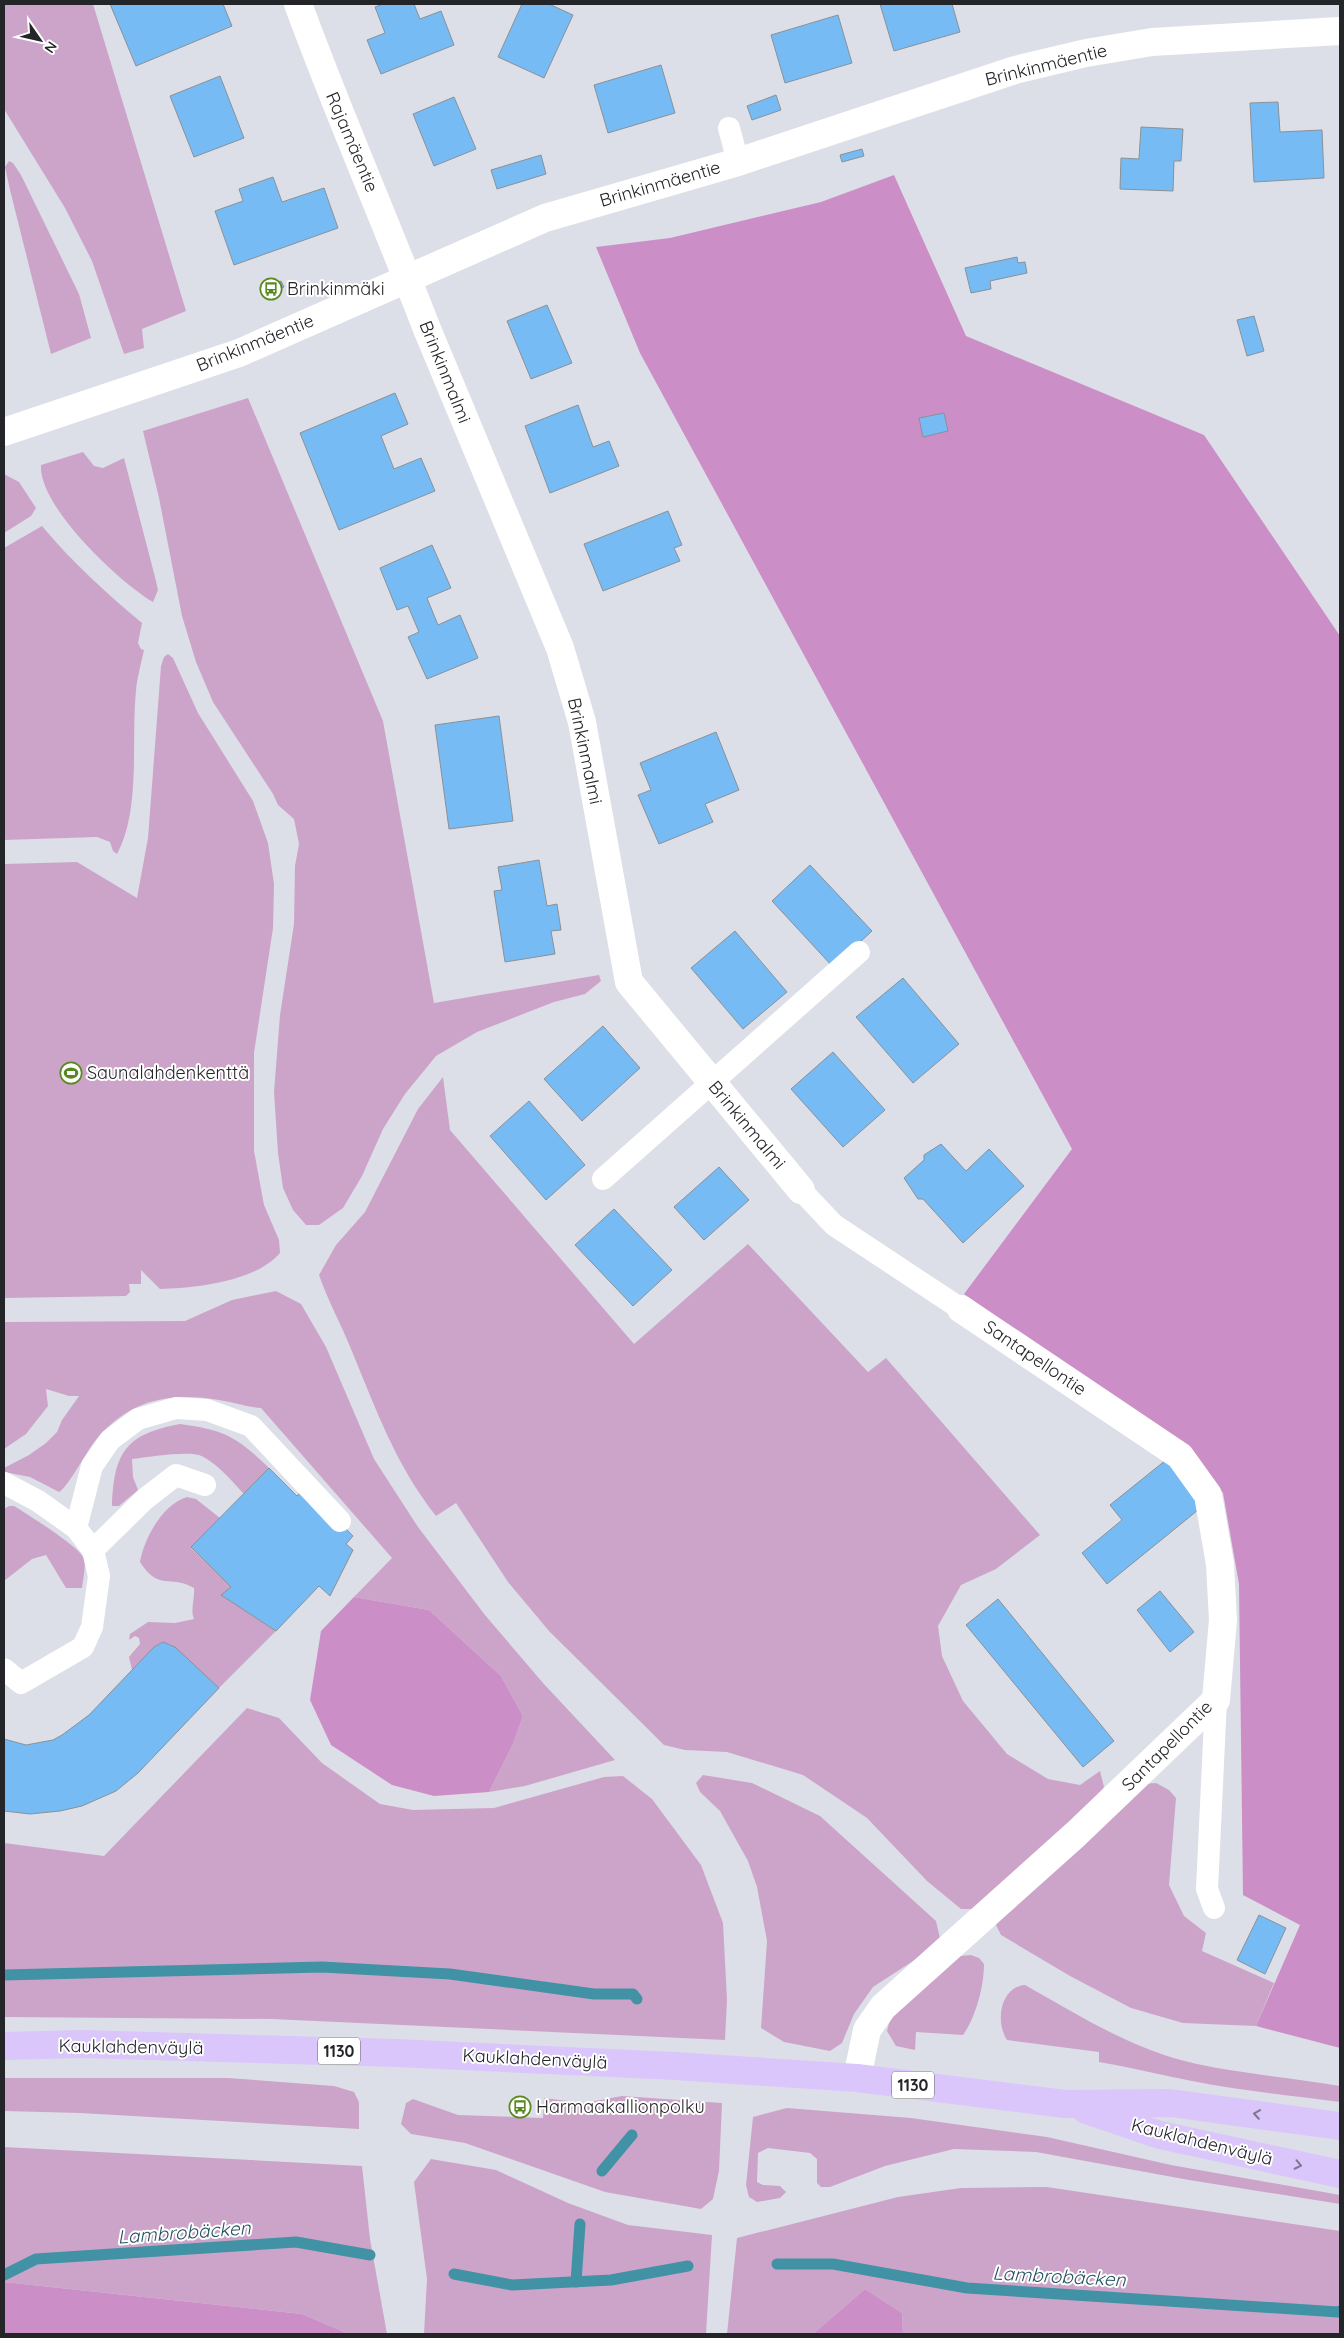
<svg xmlns="http://www.w3.org/2000/svg" width="1344" height="2338" font-family="Quicksand,sans-serif">
<rect width="100%" height="100%" fill="#dddfe8"/>
<g fill="#cda4c9">
<path d="M4,4H93L186,311L142,329L144,348L124,354L92,261L65,208L4,109Z"/>
<path d="M9,161L13,163L21,175L79,294L91,338L51,354L10,190L5,167Z"/>
<path d="M248,398L383,721L434,1003L599,975L601,981L585,994L554,1002L477,1032L436,1056L405,1094L383,1129L362,1176L343,1208L319,1225H306L293,1210L283,1188L278,1153L274,1092L280,1015L294,924L295,866L299,844L294,819L278,805L273,794L213,702L196,662L182,616L159,498L143,431Z"/>
<path d="M83,452L94,466L103,468L124,458L155,577L158,590L153,602C120,583 38,506 41,465Z"/>
<path d="M4,474L19,482L36,508L31,516L4,533Z"/>
<path d="M42,526C72,562 106,593 142,623L138,643L141,649L144,650C141,664 137,678 136,691C131,741 141,810 117,854L113,851L110,842L97,837L4,840V548Z"/>
<path d="M168,654L173,658L198,713L253,801L268,843L274,884L273,928L254,1053V1151L264,1205L279,1240L280,1253C255,1282 196,1288 160,1289L141,1270V1284H129L130,1292L126,1296L4,1298V864L77,862L137,898L148,838L161,666L164,657Z"/>
<path d="M443,1077L450,1130L634,1344L748,1244L868,1372L886,1358L1040,1535L996,1569L961,1585L938,1626L942,1656L963,1701L1007,1754L1048,1779L1080,1785L1100,1771L1104,1787L1090,1807L976,1909H961L927,1881L867,1818L803,1775L727,1752L685,1750L664,1745L549,1631L508,1582L456,1503L436,1516C395,1464 376,1409 351,1349C341,1324 328,1301 319,1275L336,1245L365,1212L418,1109Z"/>
<path d="M276,1291L301,1304L326,1347L374,1459L418,1527L485,1615L543,1683L615,1760L525,1786L489,1792L513,1744L523,1716L501,1676L429,1610L354,1597L392,1558L261,1408C246,1407 233,1402 219,1400C167,1391 125,1401 92,1445C85,1455 67,1488 59,1492L30,1477L4,1472V1468L29,1455L46,1443L57,1432L62,1420L79,1396H69L46,1389L48,1406L26,1434L4,1449V1322L185,1321L232,1300Z"/>
<path d="M180,1424C225,1430 237,1437 269,1468L244,1494C233,1482 215,1461 199,1455C184,1451 149,1457 132,1459L133,1477L138,1490L119,1506H112C114,1452 126,1434 180,1424Z"/>
<path d="M187,1497L196,1499L220,1518L191,1548L231,1587L222,1595L276,1631L219,1688L171,1645L163,1642L154,1647L132,1670L129,1657L140,1644L139,1638L135,1636L129,1640L130,1634L148,1622L175,1623L194,1619C190,1610 195,1598 194,1588C170,1574 159,1592 140,1562C144,1538 163,1504 187,1497Z"/>
<path d="M9,1506H14C27,1514 78,1546 83,1557C87,1565 83,1578 82,1588H66L46,1555L32,1559L4,1581V1509Z"/>
<path d="M247,1708L279,1718L322,1763L380,1804L413,1810L494,1808L604,1777L623,1776L652,1799L701,1865L723,1923L727,2000L725,2040L272,2019L4,2017V1843L104,1856Z"/>
<path d="M703,1775L752,1783L820,1816L936,1921L940,1938L933,1948L873,1987L854,2014L842,2043L830,2051L784,2042L761,2028L767,1941L757,1887L748,1861L720,1811L700,1792L696,1783Z"/>
<path d="M1156,1783L1169,1790L1176,1798L1169,1885L1184,1916L1206,1933L1202,1951L1274,1983L1256,2026L1183,2023L1131,2008L1070,1976L1001,1935L996,1925L999,1915L1143,1784Z"/>
<path d="M971,1955L979,1958L984,1964C984,1986 976,2017 963,2035L916,2032L915,2050L896,2046L887,2031L890,2019L960,1956Z"/>
<path d="M1025,1985C1080,2016 1135,2051 1197,2064C1244,2074 1293,2078 1340,2086V2102C1291,2095 1241,2091 1192,2081C1161,2075 1130,2067 1099,2062V2052L1007,2040C995,2022 1000,1987 1025,1985Z"/>
<path d="M4,2078H228L334,2086L354,2092L359,2102V2129L80,2113L4,2111Z"/>
<path d="M622,2096L722,2103L719,2171L713,2199L701,2209L605,2192L465,2143L411,2134L401,2124L406,2103L413,2099L458,2115L543,2118L544,2098L584,2103Z"/>
<path d="M787,2108L911,2118L1047,2137L1171,2165L1340,2195V2204L1189,2180L1036,2152L954,2149L885,2166L830,2187H821L817,2183V2159L810,2153L768,2148L758,2153L757,2182L763,2185L780,2186L786,2192L780,2198L757,2202L749,2197L746,2185L753,2117Z"/>
<path d="M4,2147L362,2166L370,2239L387,2334H349L302,2314L4,2282Z"/>
<path d="M431,2159L496,2170L568,2203L628,2225L712,2235L706,2334H424L427,2279L414,2182Z"/>
<path d="M1047,2187L1340,2231V2334H903L902,2313L865,2289L813,2334H727L737,2238L898,2197L961,2188Z"/>
</g>
<g fill="#cc8ec7">
<path d="M894,175L966,336L1204,435L1340,636V2048L1256,2026L1300,1925L1243,1895L1239,1584L1223,1493L1192,1456L964,1294L1072,1149L640,353L596,247L670,238L821,202Z"/>
<path d="M354,1597L429,1610L501,1676L523,1716L513,1744L489,1792L434,1796L392,1785L331,1745L310,1700L321,1631Z"/>
<path d="M4,2282L302,2314L349,2334H4Z"/>
<path d="M865,2289L902,2313L903,2334H813Z"/>
</g>
<g fill="none" stroke-linecap="round" stroke-linejoin="round">
<g stroke="#4292a5" stroke-width="11">
<path d="M4,1975L322,1967L450,1974L594,1994H633L637,1999"/>
<path d="M602,2171L632,2135"/>
<path d="M777,2264H833L967,2288L1338,2312L1340,2311"/>
<path d="M454,2274L512,2285L611,2280L688,2266"/>
<path d="M4,2275L36,2259L296,2242L370,2255"/>
<path d="M576,2282L580,2224"/>
</g>
</g>
<g fill="#76bbf4" stroke="#8a9197">
<path d="M110,4H223L232,26L136,66Z"/>
<path d="M383,4H414L420,19L441,11L454,45L381,74L367,40L385,33L375,7Z"/>
<path d="M522,4H549L573,15L544,78L498,57Z"/>
<path d="M880,4H952L960,32L894,51Z"/>
<path d="M838,15L852,63L785,83L771,35Z"/>
<path d="M661,65L675,113L608,133L594,85Z"/>
<path d="M220,76L244,138L194,157L170,96Z"/>
<path d="M776,95L781,110L752,120L747,106Z"/>
<path d="M454,97L476,149L434,166L413,114Z"/>
<path d="M1278,102L1280,132L1322,130L1324,178L1254,182L1250,103Z"/>
<path d="M1141,127L1183,129L1181,161H1174L1173,191L1120,189L1121,158L1139,159Z"/>
<path d="M862,149L864,156L842,162L840,155Z"/>
<path d="M541,155L546,174L497,189L491,170Z"/>
<path d="M273,177L282,202L324,188L338,228L234,265L215,211L243,201L239,189Z"/>
<path d="M1017,257L1018,263L1025,262L1027,273L990,281L991,289L971,293L965,268Z"/>
<path d="M281,281L284,287L263,296L261,289Z"/>
<path d="M547,305L572,363L531,379L507,321Z"/>
<path d="M1254,316L1264,351L1247,356L1237,320Z"/>
<path d="M395,393L408,424L381,436L394,469L421,458L435,491L339,530L300,433Z"/>
<path d="M578,405L593,447L609,441L619,466L550,493L525,426Z"/>
<path d="M944,413L948,431L923,437L919,418Z"/>
<path d="M668,511L682,545L674,548L680,561L603,591L584,544Z"/>
<path d="M432,545L451,588L427,598L438,625L460,615L478,658L427,679L408,637L419,632L408,606L397,610L380,568Z"/>
<path d="M499,716L513,821L449,829L435,725Z"/>
<path d="M716,732L739,790L705,804L713,822L659,844L638,795L651,790L640,763Z"/>
<path d="M539,860L547,906L557,904L561,930L551,931L555,954L505,962L494,891L502,890L498,867Z"/>
<path d="M810,865L872,931L833,967L772,901Z"/>
<path d="M735,931L787,992L743,1029L691,968Z"/>
<path d="M903,978L959,1044L913,1083L856,1017Z"/>
<path d="M603,1026L640,1068L582,1121L544,1079Z"/>
<path d="M833,1052L885,1110L843,1147L791,1089Z"/>
<path d="M529,1101L585,1165L546,1200L490,1136Z"/>
<path d="M941,1144L966,1171L989,1149L1024,1186L963,1243L923,1199H918L904,1178L924,1160V1155Z"/>
<path d="M719,1167L749,1200L704,1240L674,1207Z"/>
<path d="M614,1209L672,1270L633,1306L575,1245Z"/>
<path d="M1166,1460L1203,1506L1107,1584L1082,1553L1122,1520L1110,1505Z"/>
<path d="M269,1468L297,1496L305,1487L353,1536L346,1544L353,1550L330,1596L319,1586L276,1631L221,1595L231,1587L191,1547Z"/>
<path d="M1160,1591L1194,1632L1170,1652L1137,1610Z"/>
<path d="M998,1599L1114,1741L1083,1767L966,1625Z"/>
<path d="M163,1642L175,1647L219,1688L138,1773L116,1791L82,1806L60,1811L30,1814L4,1811V1739L26,1745L53,1740L62,1735L89,1715L154,1647Z"/>
<path d="M1259,1915L1286,1928L1265,1974L1237,1960Z"/>
</g>
<g fill="none" stroke-linecap="round" stroke-linejoin="round">
<g stroke="#fff" stroke-width="22">
<path d="M729,128L738,162"/>
<path d="M603,1179L859,952"/>
<path d="M801,1190L834,1225L961,1309"/>
<path d="M4,1483L38,1501L76,1528L93,1550L99,1576L92,1627L83,1647L21,1683L4,1669"/>
<path d="M76,1528L92,1466L110,1440L138,1419L176,1408L207,1410L251,1426L340,1521"/>
<path d="M93,1550L145,1499L176,1475L205,1485"/>
<path d="M1214,1908L1207,1889L1216,1700"/>
</g>
<g stroke="#fff" stroke-width="28">
<path d="M298,4C338,113 385,220 427,329L560,648L582,722L629,982L801,1190"/>
<path d="M857,2078L867,2030L883,2007L1076,1834L1216,1700L1223,1620L1220,1564L1208,1495L1180,1456L961,1309"/>
</g>
<path stroke="#fff" stroke-width="28" d="M4,432L239,353L545,218L738,162L1015,70L1086,53L1152,42L1340,31"/>
<g stroke="#dac6fa" stroke-width="28">
<path d="M4,2046L81,2044L396,2053L675,2066L857,2078L1065,2104L1170,2103L1340,2126"/>
<path d="M1086,2110L1160,2135L1340,2174"/>
</g>
</g>
<defs><path id="oneway-chevron" d="M-2-3.5L2.5 0L-2 3.5" fill="none" stroke-width="1.6" stroke-linecap="round" stroke-linejoin="round" transform="scale(1.25)"/></defs>
<g stroke="#7f7691">
<use href="#oneway-chevron" transform="translate(1257 2114) rotate(-172)"/>
<use href="#oneway-chevron" transform="translate(1298 2165) rotate(12)"/>
</g>
<defs>
<g id="bus-ring" transform="scale(1.125)"><circle r="9.5" fill="#fff" stroke="#59891e" stroke-width="1.5"/><path d="M-5-6H5V4H4V6H2V4H-2V6H-4V4H-5ZM-3.5-4V0h7V-4ZM-3.5 1.2v1.5H-2V1.2ZM2 1.2v1.5H3.5V1.2Z" fill="#59891e"/></g>
<g id="stadium-ring" transform="scale(1.125)"><circle r="9.5" fill="#fff" stroke="#59891e" stroke-width="1.5"/><path d="M0-5a6.5 5 0 1 0 0 10a6.5 5 0 1 0 0-10ZM-3.5-1.8h7v3.6h-7Z" fill="#59891e"/></g>
</defs>
<g fill-rule="evenodd">
<use href="#bus-ring" x="271" y="289"/>
<use href="#stadium-ring" x="71" y="1073"/>
<use href="#bus-ring" x="520" y="2107"/>
</g>
<g text-anchor="middle" stroke-width="4" stroke-linejoin="round" paint-order="stroke">
<g fill="#fff" stroke="#666668" stroke-width="1">
<rect x="318" y="2037.5" width="42" height="27" rx="4"/>
<rect x="892" y="2071.5" width="42" height="27" rx="4"/>
</g>
<g font-size="16" font-weight="bold" fill="#242528">
<text x="339" y="2057">1130</text>
<text x="913" y="2091">1130</text>
</g>
<g font-size="18" fill="#242528" stroke="#fff">
<text transform="translate(1046 65) rotate(-14)" y="6">Brinkinmäentie</text>
<text transform="translate(352 142) rotate(67)" y="6">Rajamäentie</text>
<text transform="translate(660 184) rotate(-16)" y="6">Brinkinmäentie</text>
<text transform="translate(255 343) rotate(-22)" y="6">Brinkinmäentie</text>
<text transform="translate(445 372) rotate(68)" y="6">Brinkinmalmi</text>
<text transform="translate(585 751) rotate(78)" y="6">Brinkinmalmi</text>
<text transform="translate(747 1125) rotate(50)" y="6">Brinkinmalmi</text>
<text transform="translate(1035 1358) rotate(34)" y="6">Santapellontie</text>
<text transform="translate(1167 1746) rotate(-45)" y="6">Santapellontie</text>
<text transform="translate(131 2047) rotate(1)" y="6">Kauklahdenväylä</text>
<text transform="translate(535 2059) rotate(3)" y="6">Kauklahdenväylä</text>
<text transform="translate(1202 2142) rotate(14)" y="6">Kauklahdenväylä</text>
</g>
<g font-size="18" fill="#242528" stroke="#fff" text-anchor="start">
<text x="287" y="295">Brinkinmäki</text>
<text x="87" y="1079">Saunalahdenkenttä</text>
<text x="536" y="2113">Harmaakallionpolku</text>
</g>
<g font-size="19" font-style="italic" fill="#23535f" stroke="#fff">
<text transform="translate(184 2232) rotate(-4)" y="7">Lambrobäcken</text>
<text transform="translate(1059 2276) rotate(3)" y="7">Lambrobäcken</text>
</g>
</g>
<rect width="1344" height="2338" fill="none" stroke="#242528" stroke-width="10"/>
<g transform="translate(40 40) rotate(124)" stroke="#ffffff" stroke-width="4" paint-order="stroke">
<path d="M0-4L9 19L0 12L-9 19Z" fill="#242528"/>
<text y="-8" font-size="14" font-weight="bold" text-anchor="middle" fill="#242528">N</text>
</g>
</svg>
